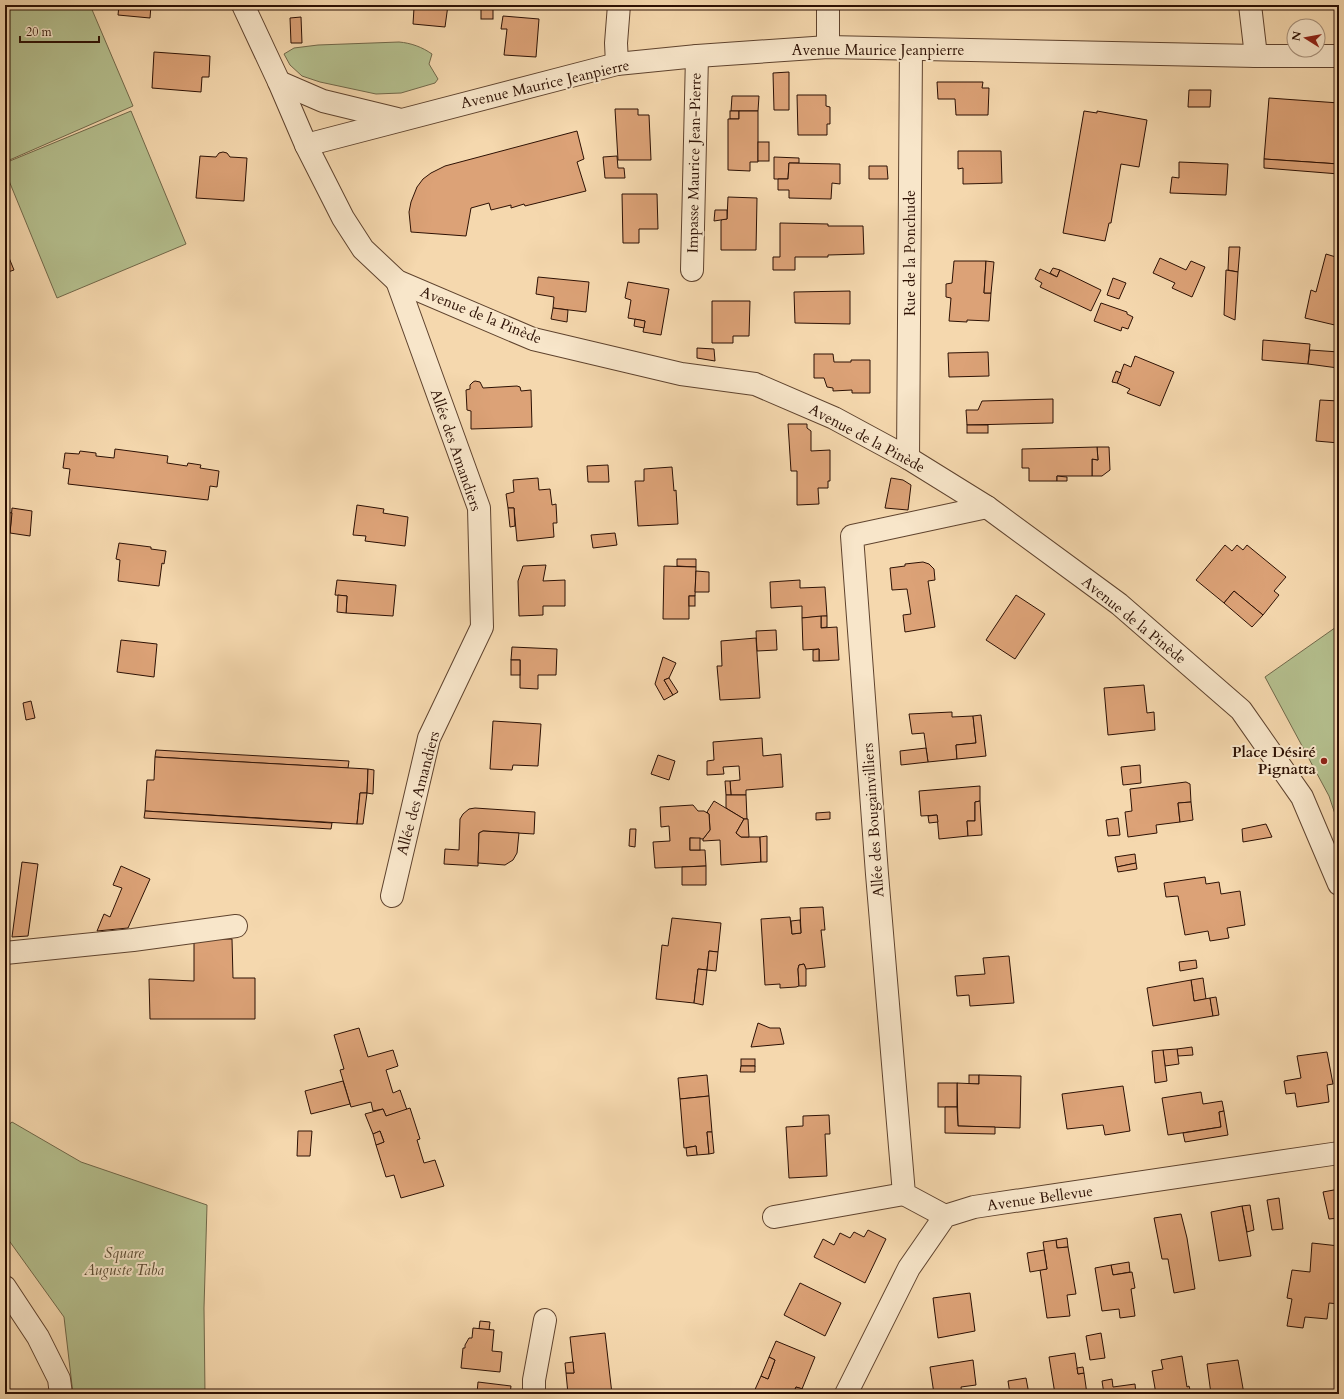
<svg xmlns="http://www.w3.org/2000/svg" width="1344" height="1399" font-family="Cardo,serif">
<rect width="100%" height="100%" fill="#f5d8ae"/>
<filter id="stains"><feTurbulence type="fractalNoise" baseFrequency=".005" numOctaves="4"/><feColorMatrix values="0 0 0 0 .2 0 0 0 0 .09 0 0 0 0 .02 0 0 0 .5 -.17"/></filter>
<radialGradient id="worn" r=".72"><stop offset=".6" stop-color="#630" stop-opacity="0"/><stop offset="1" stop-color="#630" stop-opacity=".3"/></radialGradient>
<g fill="#b5c08f" stroke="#71684a">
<path d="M15,5H90L133,106L5,162V9Z"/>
<path d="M399,42C411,43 422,47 432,54L429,64L438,79L435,83L401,93L376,94L320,82L302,76L290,65L284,54L294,48L318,45Z"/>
<path d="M131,111L186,244L57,298L5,171V163Z"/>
<path d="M1339,625V826L1329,796L1265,677Z"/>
<path d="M12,1122L81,1162L207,1205L204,1308L205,1394H73L64,1317L5,1235V1128Z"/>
</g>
<g fill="#dca277" stroke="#2d1104">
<path d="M119,5H151L150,18L118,15Z"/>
<path d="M405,5H448L445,27L413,24L414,8H405Z"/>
<rect x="481" y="5" width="12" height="14"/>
<path d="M877,5H1190L1189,7L877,9Z"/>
<path d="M1332,5H1339V12Z"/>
<path d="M503,16L539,19L536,57L504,55L507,29H501Z"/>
<path d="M301,17L302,43H291L290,18Z"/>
<path d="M154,52L210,56L209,77H202L201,92L152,88Z"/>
<path d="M789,72V110H774L773,73Z"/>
<path d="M937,82H983L982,88H989L988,115H956L955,99H938Z"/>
<path d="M1189,90H1211L1210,107H1188Z"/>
<path d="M797,95H826V106L830,107V124H827V135H798Z"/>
<path d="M732,96H759L758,111H731Z"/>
<path d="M1269,98L1339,103V164L1264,159Z"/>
<path d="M615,109H638V115H649L651,160H618Z"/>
<rect x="730" y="111" width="9" height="8"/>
<path d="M739,111H758V162H750V171L728,170V119H739Z"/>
<path d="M1084,111L1097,113V111L1147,120L1139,167L1121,164L1111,223H1109L1105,241L1063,233Z"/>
<path d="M577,131L584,159L577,162L586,191L525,206L524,204L511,208V205L491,210L489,203L471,208L466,236L411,232L409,212L411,202L417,187L423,179L431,173L445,166Z"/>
<rect x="758" y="142" width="11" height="19"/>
<path d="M958,151H1001L1002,183L963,184V168L958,169Z"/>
<path d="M223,152L227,153L230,157L247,158L244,201L196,198L200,156L216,157L219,153Z"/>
<path d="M617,156L618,168H624L625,178H605L603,157Z"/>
<path d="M774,157L799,158V163H789L788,179H774Z"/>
<path d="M1264,159L1339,164V174L1264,168Z"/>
<path d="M1179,162L1228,164L1226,195L1170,193L1172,177L1179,178Z"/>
<path d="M789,163L840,164V184L832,183L831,199L789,198V190H778V179H788Z"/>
<path d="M869,166H887L888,179H869Z"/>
<path d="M622,194H657L658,229H639V243H623Z"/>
<path d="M728,197L757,198L756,250H721V221L722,219H727Z"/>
<path d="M715,210H727V219L714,221Z"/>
<path d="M780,223L828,224V226H863L864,254L828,255V257H795V270H773V257H780Z"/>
<path d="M1229,247H1240L1238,272L1228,270Z"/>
<path d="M5,248L14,270L5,273Z"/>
<path d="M1326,254L1339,258V326L1305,318L1311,290L1316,292Z"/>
<path d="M1160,258L1186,270L1191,261L1205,267L1192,297L1172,288L1175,283L1153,273Z"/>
<path d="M954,261H986L984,293H991L989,321L967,320V322L949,321L951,298L946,297V284L952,283Z"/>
<path d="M986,261L994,262L991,293H984Z"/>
<path d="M1053,268L1060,270L1057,277L1050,273Z"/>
<path d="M1040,269L1057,277L1060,270L1101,290L1091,311L1040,287L1042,283L1035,279Z"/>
<path d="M1226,270L1238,272L1235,320L1224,315Z"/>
<path d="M538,277L589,282L586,312L553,308L554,297L536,294Z"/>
<path d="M1113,278L1126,283L1119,299L1107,295Z"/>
<path d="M628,282L669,289L661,335L643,332L645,321L628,318L631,300L625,298Z"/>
<path d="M850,291V324L795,323L794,292Z"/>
<path d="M712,301H750L749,336H733V343H712Z"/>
<path d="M1101,303L1127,312V314L1133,317L1128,329L1122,327L1121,331L1094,321Z"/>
<path d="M553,308L568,310L567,322L551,319Z"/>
<path d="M635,319L645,321L644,328L634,326Z"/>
<path d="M1263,340L1310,344L1308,364L1262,360Z"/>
<path d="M697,348L714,349L715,361L697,358Z"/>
<path d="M1310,350L1339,352L1338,368L1308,364Z"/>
<path d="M988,352L989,376L949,377L948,353Z"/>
<path d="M814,354H833L834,362H851V360H870V393H852V390L833,391V388L827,387L824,378H814Z"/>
<path d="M1135,356L1174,372L1160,406L1127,393L1130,389L1117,383L1124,364L1131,367Z"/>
<path d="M1116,371L1121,373L1117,383L1112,382Z"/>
<path d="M475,381L480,382L483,388L517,386L520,387L521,391L531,390L532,427L471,429V411L467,410L466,390L470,389V385L473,382Z"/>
<path d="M5,382L8,383L5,398Z"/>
<path d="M1053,399V423L967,425L966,410H978L982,401Z"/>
<path d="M1320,400L1339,401V443L1316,441Z"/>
<path d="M788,424H807V428L811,431V451L830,450V481H828V488H818L819,504L797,505V471H791Z"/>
<rect x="967" y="425" width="21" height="8"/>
<path d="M1097,447H1109L1110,470L1102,476H1092V459L1098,460Z"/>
<path d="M1097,447L1098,460L1092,459V476H1057V481H1029V468H1022V449Z"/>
<path d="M115,449L168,456L167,463L187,466L188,463L201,465L200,468L219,471L217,487L210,486L208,500L68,484L70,469L63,468L65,453L79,454L80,451L96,453V456L114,458Z"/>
<path d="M608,465L609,482H588L587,466Z"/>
<path d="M672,467L674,491L676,490L678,524L638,526L635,481H644V469Z"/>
<path d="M1057,476L1067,477V481H1057Z"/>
<path d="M538,478L539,490L550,489L552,505L556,504L557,523H553L554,537L517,541L514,508H508L506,494L514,492L513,480Z"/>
<path d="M891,478L903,480L911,485L908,510L885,508Z"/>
<path d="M357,505L384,509L383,513L408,517L405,546L365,541L366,536L353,535Z"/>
<path d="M12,508L32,511L30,536L10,533Z"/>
<path d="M508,508H514L515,526L510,527Z"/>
<path d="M5,512L12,513L10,533L5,532Z"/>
<path d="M615,533L617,545L593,548L591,535Z"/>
<path d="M119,543L151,547V549L166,551L164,564L162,563L159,586L118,581L120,560L116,559Z"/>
<path d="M1225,545L1232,551L1237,545L1243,550L1247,545L1286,577L1274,591L1279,595L1263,615L1234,591L1224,603L1196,580Z"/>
<path d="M677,559H696V567L677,566Z"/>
<path d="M923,562L929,564L934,569L935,580L928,581L935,627L905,632L903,615L911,614L907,589L892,590L890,568L905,566V564Z"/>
<path d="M546,565L543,581L565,580V606H543V615L519,616L518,581L523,566Z"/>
<path d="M664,566L696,567L695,596H689V619H663Z"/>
<path d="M696,571L709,572V592H695Z"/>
<path d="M337,580L396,585L393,616L346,613L347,596L335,595Z"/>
<path d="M800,580V588L825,587L827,616L802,618V606L771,608L770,582Z"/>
<path d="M1234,591L1263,615L1252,627L1224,603Z"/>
<path d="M338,595L347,596L346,613L337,612Z"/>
<path d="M1016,595L1045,614L1015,659L986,640Z"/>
<rect x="689" y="596" width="6" height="10"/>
<path d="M821,616H827V627L821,628Z"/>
<path d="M821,616V628L837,627L839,660L819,661V649L803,650L802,618Z"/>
<path d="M776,630L777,650L757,651L756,631Z"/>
<path d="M756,638L760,698L720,700L717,666H722L721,641Z"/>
<path d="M121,640L157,644L154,677L117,672Z"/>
<path d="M512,647L557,649L556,675H538V689L520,688V660H511Z"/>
<path d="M819,649V661H813V650Z"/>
<path d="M663,657L676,663L669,678L664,680L673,695L664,700L655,684Z"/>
<rect x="511" y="660" width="9" height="15"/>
<path d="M669,678L678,692L673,695L664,680Z"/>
<path d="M1144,685L1147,713L1154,712L1155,730L1108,735L1104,688Z"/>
<path d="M31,701L35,718L26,720L23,703Z"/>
<path d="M952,712V717L973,716L976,743L956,745L957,759L928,762L924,733L912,734L909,714Z"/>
<path d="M981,715L986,756L957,759L956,745L976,743L973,716Z"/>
<path d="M493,721L541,724L538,766L513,765L512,770L490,769Z"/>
<path d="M762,738L763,756L781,754L783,787L746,790V795H731L730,781L740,780L739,766L723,767L724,774L707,775V761L714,760L713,742Z"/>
<path d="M926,748L928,762L901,765L900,751Z"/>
<path d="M156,750L349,761L348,768L155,757Z"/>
<path d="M658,755L675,761L669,780L651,774Z"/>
<path d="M155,757L368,769L367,793H360L357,824L145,811L147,780H154Z"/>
<path d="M1140,765L1141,783L1123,785L1121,767Z"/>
<path d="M368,769L374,770L373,794L367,793Z"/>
<path d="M725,781H730L731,795H726Z"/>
<path d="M1186,782L1190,784L1191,802L1178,803L1180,822L1156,825L1157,833L1128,837L1125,812L1132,811L1130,789Z"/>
<path d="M980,786V801L975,802V821H967L968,836L939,839L937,815L921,816L919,791Z"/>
<path d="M360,793H367L363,824H357Z"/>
<path d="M726,795H746L747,819H744L726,808Z"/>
<path d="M714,801L744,819L736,833L741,837H760L761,862L721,865L720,840L703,841V839L710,830L709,814L707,812Z"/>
<path d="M980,801L982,835L968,836L967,821H975V802Z"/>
<path d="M1191,802L1193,820L1180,822L1178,803Z"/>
<path d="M693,805L698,811H704L709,814L710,830L703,839L690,838V850H705L706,866L655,868L653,842L670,841L669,826L661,827L660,807Z"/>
<path d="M475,808L535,812L534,834L483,831L479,833L478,866L444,864L445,849L459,850L460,819L463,814L469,809Z"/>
<path d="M145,811L332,823L331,829L144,818Z"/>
<path d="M830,812V819L816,820V813Z"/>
<path d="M937,815L938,822L929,823L928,816Z"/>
<path d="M1118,818L1120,835L1108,836L1106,820Z"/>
<path d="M744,819H748L749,837H741L736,833Z"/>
<path d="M1266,824L1272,837L1243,842L1242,829Z"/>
<path d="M630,829H636L635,847L629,846Z"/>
<path d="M483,831L519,833L517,853L513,860L505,865L478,863L479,833Z"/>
<path d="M767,836V862H761L760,837Z"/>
<rect x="690" y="838" width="10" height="12"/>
<path d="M1135,854L1136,863L1117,867L1115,857Z"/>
<path d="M22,862L38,864L28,936L12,937Z"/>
<path d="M1136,863L1137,869L1118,872L1117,867Z"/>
<path d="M121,866L150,879L128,928L97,931L104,914L110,917L122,888L113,885Z"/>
<path d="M706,866V885H682V867Z"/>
<path d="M1205,877L1206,884L1219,882L1221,894L1240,891L1245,925L1227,928L1229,938L1210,941L1208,931L1185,935L1178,896L1166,897L1164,883Z"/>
<path d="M823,907L825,930H821L825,967L806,969L804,964L799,965L798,969L799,986L796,987L780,988V984L765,985L761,919L790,917L792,934L801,933L800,908Z"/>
<path d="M672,918L721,923L718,952L709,951L707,970L698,969L694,1003L656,999L662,945L668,946Z"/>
<path d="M800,920L801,933L792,934L791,921Z"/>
<path d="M194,939H232L233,978H255V1019H150L149,979L194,981Z"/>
<path d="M709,951L718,952L716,971L707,970Z"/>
<path d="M1009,956L1014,1003L970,1006L969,995L957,996L955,976L985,974L983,958Z"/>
<path d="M1196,960L1197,968L1180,971L1179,962Z"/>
<path d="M804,964L806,969V986H799L798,969L799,965Z"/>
<path d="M698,969L707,970L703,1005L694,1003Z"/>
<path d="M1203,978L1206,999L1194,1001L1191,980Z"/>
<path d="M1191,980L1194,1001L1210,998L1213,1016L1153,1026L1147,988Z"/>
<path d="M1216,997L1219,1015L1213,1016L1210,998Z"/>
<path d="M758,1023L770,1028H780L784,1044L751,1047Z"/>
<path d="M359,1028L368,1057L393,1050L398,1066L386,1070L393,1093L400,1090L407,1110L386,1116L383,1109L373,1111L371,1102L351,1107L340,1070L344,1069L334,1035Z"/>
<path d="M1192,1047L1193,1055L1178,1056L1177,1049Z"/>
<path d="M1177,1049L1179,1064L1165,1066L1163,1050Z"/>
<path d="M1163,1050L1167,1081L1155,1083L1152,1051Z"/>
<path d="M1327,1052L1333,1084L1327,1085L1329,1102L1297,1107L1295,1093L1286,1094L1284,1081L1301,1078L1297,1056Z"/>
<rect x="741" y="1059" width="14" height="7"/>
<path d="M741,1066H755V1072H740Z"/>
<path d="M707,1075L709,1096L680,1099L678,1078Z"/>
<rect x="969" y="1075" width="10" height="9"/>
<path d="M979,1075L1021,1076L1020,1128L958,1126L957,1083L979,1084Z"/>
<path d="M343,1081L350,1104L311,1114L305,1091Z"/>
<rect x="938" y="1083" width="19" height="24"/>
<path d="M1123,1086L1130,1131L1105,1135L1103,1125L1067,1129L1062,1094Z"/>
<path d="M1201,1092L1203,1104L1222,1101L1224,1111L1219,1112L1221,1127L1168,1135L1162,1098Z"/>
<path d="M709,1096L712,1132H707L709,1154L697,1155L696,1146L684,1148L680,1099Z"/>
<path d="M945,1107H957L958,1126L995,1127V1134L945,1133Z"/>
<path d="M410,1108L420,1139L417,1140L424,1163L435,1160L444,1186L401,1198L394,1175L386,1177L376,1145L384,1142L380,1131L373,1134L365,1114L383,1109L386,1116Z"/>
<path d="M1224,1111L1228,1135L1185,1142L1183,1133L1221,1127L1219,1112Z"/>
<path d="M829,1115L830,1134H825L827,1176L789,1178L786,1127L803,1126V1116Z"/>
<path d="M298,1131H312L310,1156H297Z"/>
<path d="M380,1131L384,1142L376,1145L373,1134Z"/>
<path d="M707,1132H712L714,1153L709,1154Z"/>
<path d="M696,1146L697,1155L687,1156L686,1148Z"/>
<path d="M1339,1189V1218L1329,1219L1323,1192Z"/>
<path d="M1279,1198L1283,1229L1272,1230L1267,1200Z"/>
<path d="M1250,1205L1254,1230L1247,1232L1242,1206Z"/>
<path d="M1242,1206L1251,1256L1219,1261L1211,1212Z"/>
<path d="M1181,1214L1187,1238L1195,1289L1174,1293L1168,1259H1162L1154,1218Z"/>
<path d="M868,1230L886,1239L865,1283L814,1257L823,1239L834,1245L840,1233L850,1238L854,1232L864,1237Z"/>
<path d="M1067,1238L1068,1247L1057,1248L1056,1240Z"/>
<path d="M1056,1240L1057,1248L1068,1247L1076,1294L1067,1295L1070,1316L1047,1318L1040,1270L1047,1269L1043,1242Z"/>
<path d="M1312,1243L1339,1246L1338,1292L1339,1293V1304L1329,1303L1327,1319L1305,1317L1303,1328L1287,1326L1292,1299L1287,1298L1292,1270L1310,1272Z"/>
<path d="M1044,1250L1047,1269L1030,1272L1027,1253Z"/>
<path d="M1129,1262L1130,1272L1113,1275L1111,1265Z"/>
<path d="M1111,1265L1113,1275L1132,1272L1135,1288L1131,1289L1135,1316L1120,1318L1119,1309L1102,1311L1095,1268Z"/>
<path d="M800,1283L841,1303L825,1336L784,1315Z"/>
<path d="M970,1293L975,1331L938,1338L933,1298Z"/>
<path d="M480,1321L490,1322L489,1330L479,1329Z"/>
<path d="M473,1328L494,1330L492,1351L502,1352L500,1372L461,1368L463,1348H465V1345L469,1338H472Z"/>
<path d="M605,1333L612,1394H568L566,1373H574L570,1337Z"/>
<path d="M1101,1333L1105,1358L1090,1360L1086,1336Z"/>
<path d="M776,1341L815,1357L802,1389L796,1387L793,1394H753L761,1376L768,1379L775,1360L769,1357Z"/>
<path d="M1075,1353L1078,1374L1084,1373L1087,1394H1055L1049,1357Z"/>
<path d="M1182,1356L1187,1387L1189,1386L1191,1394H1156L1152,1371L1163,1369L1161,1360Z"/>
<path d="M769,1357L775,1360L768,1379L761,1376Z"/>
<path d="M973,1360L976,1385L961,1387L962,1394H934L930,1367Z"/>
<path d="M1238,1360L1244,1394H1211L1207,1364Z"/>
<path d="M573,1362L574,1373H566L565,1363Z"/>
<path d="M1083,1367L1084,1373L1078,1374L1077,1368Z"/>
<path d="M1026,1378L1029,1394H1010L1008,1381Z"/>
<path d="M1112,1379L1113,1387L1135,1384L1136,1394H1104L1102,1381Z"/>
<path d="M478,1382L511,1386L510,1394H455L456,1391L477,1393Z"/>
<path d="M796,1387L803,1389L801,1394H793Z"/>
</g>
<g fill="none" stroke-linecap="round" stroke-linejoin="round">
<g stroke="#5f432e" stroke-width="24">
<g id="minor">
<path d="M243,5L279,82L306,145L343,218L363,249L397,281L533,339L681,374L755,384L834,418L908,458L987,507L1119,604L1241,710L1302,797L1339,884"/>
<path d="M828,5V47"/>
<path d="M1250,5L1256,56"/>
<path d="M617,64L616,43L619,5"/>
<path d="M279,82L323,101L397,119"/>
<path d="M306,145L617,64L697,56L828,47L1256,56H1339"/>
<path d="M692,270L697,56"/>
<path d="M908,458L911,49"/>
<path d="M392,896L429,738L482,627L479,508L397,281"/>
<path d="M5,953L133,940L236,926"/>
<path d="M945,1216L904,1194L877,874L852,536L987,507"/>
<path d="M774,1217L904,1194"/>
<path d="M5,1287L38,1337L59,1379L61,1394"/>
<path d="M534,1394V1380L545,1320"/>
<path d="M846,1394L909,1268L945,1216L974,1207L1339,1153"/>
</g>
</g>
<use href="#minor" stroke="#f8e6ca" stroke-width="22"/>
</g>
<circle fill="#8f2418" stroke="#f8e6ca" stroke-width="1.5" cx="1324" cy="761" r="4"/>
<g text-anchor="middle" stroke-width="4" stroke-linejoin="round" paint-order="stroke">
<g font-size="15" fill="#2d1104" stroke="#f8e6ca">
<text x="878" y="55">Avenue Maurice Jeanpierre</text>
<text transform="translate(545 84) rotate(-13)" y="5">Avenue Maurice Jeanpierre</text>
<text transform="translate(694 163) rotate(-89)" y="5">Impasse Maurice Jean-Pierre</text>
<text transform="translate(910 253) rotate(-90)" y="5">Rue de la Ponchude</text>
<text transform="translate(481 315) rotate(22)" y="5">Avenue de la Pinède</text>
<text transform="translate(867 438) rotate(28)" y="5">Avenue de la Pinède</text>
<text transform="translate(456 450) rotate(71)" y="5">Allée des Amandiers</text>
<text transform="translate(1134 620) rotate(39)" y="5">Avenue de la Pinède</text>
<text transform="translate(418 793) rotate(-75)" y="5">Allée des Amandiers</text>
<text transform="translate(873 820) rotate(-94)" y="5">Allée des Bougainvilliers</text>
<text transform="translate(1040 1198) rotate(-8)" y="5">Avenue Bellevue</text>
</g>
<g font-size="15" font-weight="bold" fill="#2d1104" stroke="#f8e6ca" text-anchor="end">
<text x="1316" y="757">Place Désiré<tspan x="1316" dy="17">Pignatta</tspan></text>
</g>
<g font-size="15" font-style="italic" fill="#5d4e35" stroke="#f8e6ca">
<text x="124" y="1258">Square<tspan x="124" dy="17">Auguste Taba</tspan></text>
</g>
</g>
<rect width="1344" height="1399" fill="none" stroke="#f5d8ae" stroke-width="20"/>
<rect x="6" y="6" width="1332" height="1387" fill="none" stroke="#2d1104" stroke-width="2"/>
<rect x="10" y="10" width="1324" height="1379" fill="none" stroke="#2d1104"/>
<g transform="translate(1306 38) rotate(281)"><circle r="19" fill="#f8e6ca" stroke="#a7917b"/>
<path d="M0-3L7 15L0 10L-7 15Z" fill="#8f2418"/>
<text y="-6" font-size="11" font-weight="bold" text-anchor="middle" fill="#2d1104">N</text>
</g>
<path d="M20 36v6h79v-6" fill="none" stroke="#2d1104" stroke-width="2"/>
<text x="26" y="36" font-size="12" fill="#2d1104" stroke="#f8e6ca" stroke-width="3" paint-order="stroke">20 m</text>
<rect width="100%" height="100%" filter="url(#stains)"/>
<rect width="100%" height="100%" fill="url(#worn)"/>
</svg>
